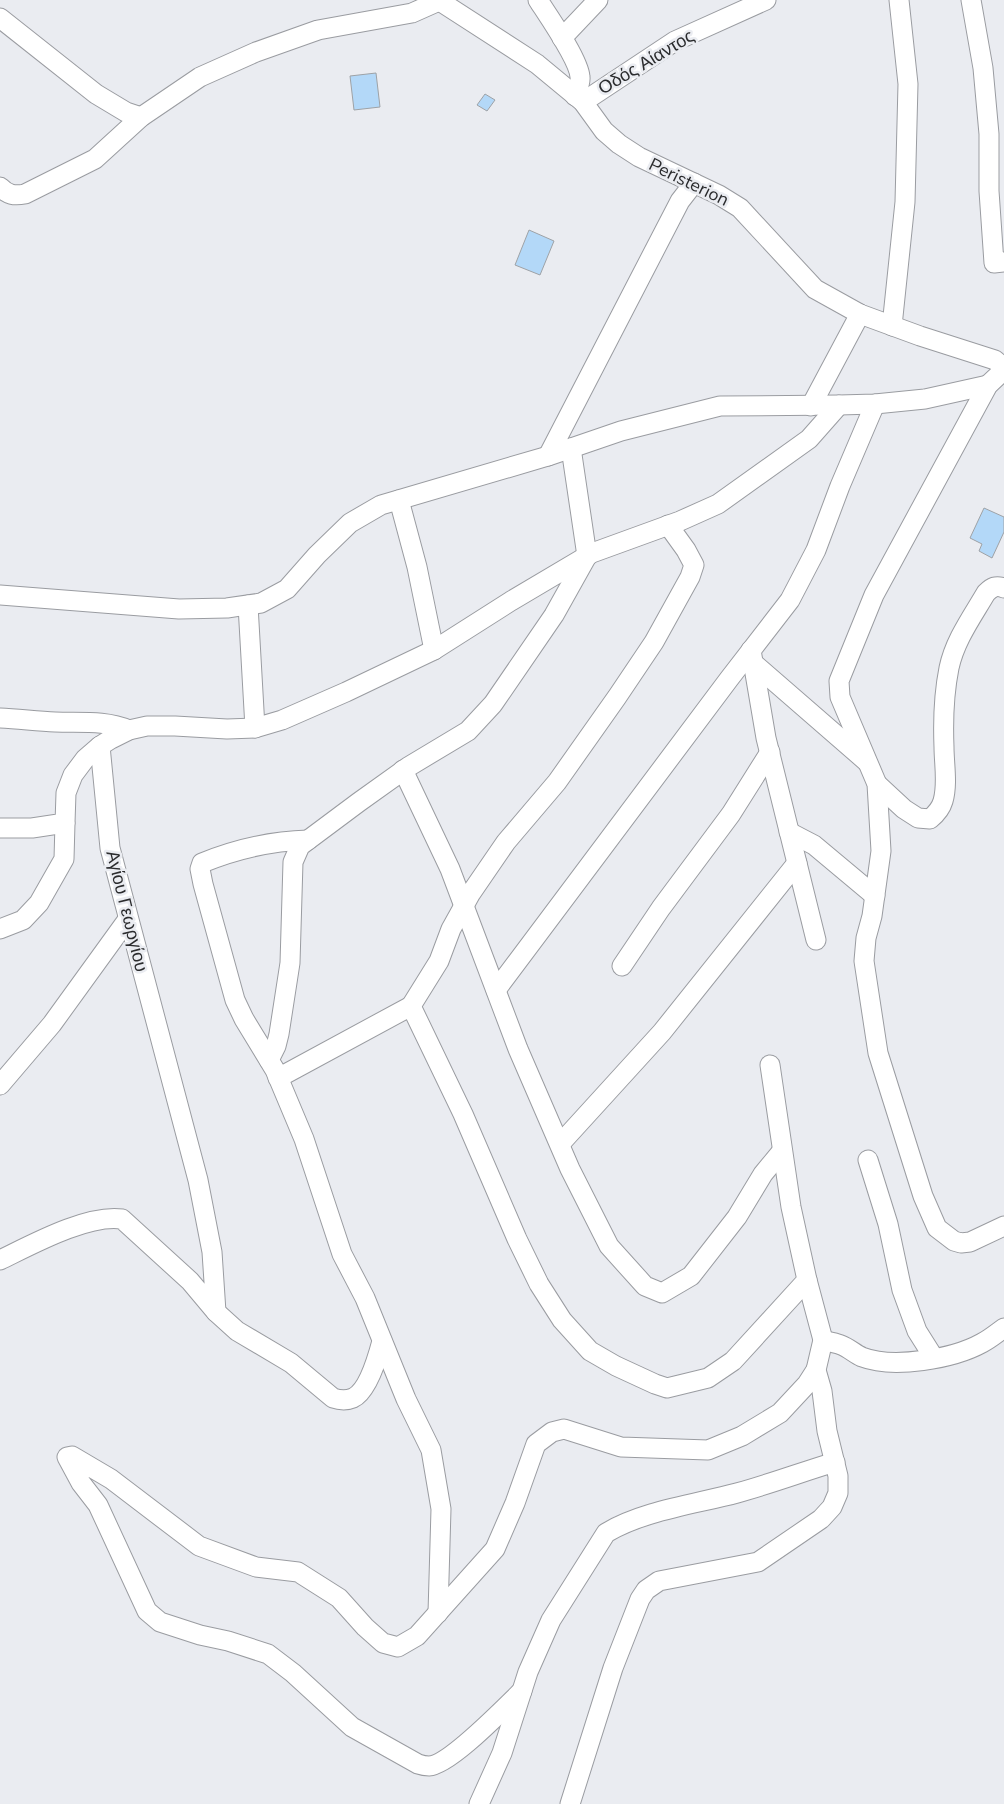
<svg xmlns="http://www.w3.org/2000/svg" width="1004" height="1804" font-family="'Nunito Sans',sans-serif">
<rect width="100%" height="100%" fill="#eaecf1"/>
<g fill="#b3d8f8" stroke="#9ea2a6">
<path d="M376,73L380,107L354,110L350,76Z"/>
<path d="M485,94L495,100L487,111L477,105Z"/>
<path d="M529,230L554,241L540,275L515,265Z"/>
<path d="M984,508L1004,517V532L992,558L979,551L982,544L970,538Z"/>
</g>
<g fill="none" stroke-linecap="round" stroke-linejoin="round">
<g stroke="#9a9ca1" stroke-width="21">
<g id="minor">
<path d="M438,0L537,64L583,102L604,131L619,144L639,157L719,195L740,208L815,289L860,314L920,336L995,360L1004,368"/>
<path d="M538,0C549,17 579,60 580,77C581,83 577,90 575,96"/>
<path d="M971,0L983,68L989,134V191L994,263L1004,262"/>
<path d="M0,18L96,94L126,112L141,117"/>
<path d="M562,38L598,0"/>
<path d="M583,102L675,41L766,0"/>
<path d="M0,187C8,195 14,196 25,194L95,159L141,117L200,77L256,52L318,30L412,13L439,1"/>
<path d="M892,326L905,202L908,84L899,0"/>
<path d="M1004,370L988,385L874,595L839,681L840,697L877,784L881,851L872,916L866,938L864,961L878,1053L923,1196L937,1228L954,1241L961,1243L970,1242L1004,1226"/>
<path d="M811,406L860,314"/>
<path d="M548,456L680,201L694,183"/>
<path d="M399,500L417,567L434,650"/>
<path d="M0,595L179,609L227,608L261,603L287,589L317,555L350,523L381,505L548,456L621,431L720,406L839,405L875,404L925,399L988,385"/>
<path d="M248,605L255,728"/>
<path d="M751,650L766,738L816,940"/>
<path d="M752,662L866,761"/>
<path d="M0,718C18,719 37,721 55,722C81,723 105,720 129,730"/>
<path d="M403,770L450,869L518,1049L570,1169L609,1246L645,1286L662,1293L691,1276L737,1217L763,1174L782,1151"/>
<path d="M877,784L904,809L918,818L930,819C936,814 941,808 943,801C948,784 944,764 944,747C943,722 944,693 949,668C955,640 972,617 986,593C992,587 996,585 1004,588"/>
<path d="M0,828H32L65,823L66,793L73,775L85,759L100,746L111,739L129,730L147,726H175L227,729L255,728L282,720L346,692L434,650L511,601L592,553L680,521L718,504L809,439L839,405"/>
<path d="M789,832L814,845L875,896"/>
<path d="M308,840C272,841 236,849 202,863L200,869L203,884L235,1000L244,1019L275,1070L304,1139L342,1254L365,1298L406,1399L431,1450L441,1509L438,1613"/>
<path d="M0,929L23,920L39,903L64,859L65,823"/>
<path d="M622,966L661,908L731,814L770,752"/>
<path d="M496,990L729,679L790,600L816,550L840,486L875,404"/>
<path d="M411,1006L439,961L451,929L471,893L506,842L557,782L617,697L654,642L690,577L694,565L686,550L668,525"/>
<path d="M269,1060L276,1046L279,1034L290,963L293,862L300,846L359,802L408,767L468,731L493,704L554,615L587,556L571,448"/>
<path d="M278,1078L411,1006L463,1114L517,1239L539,1284L562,1320L590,1351L616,1366L655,1384L667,1388L708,1378L733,1361L807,1280L791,1207L770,1065"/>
<path d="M0,1085L52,1024L128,919"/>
<path d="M560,1144L662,1032L797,863"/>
<path d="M868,1160L888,1224L902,1290L917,1331L934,1358"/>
<path d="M0,1260C31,1245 87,1214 122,1219L190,1281L216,1312L212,1252L198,1180L110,848L100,746"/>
<path d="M216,1312L237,1331L291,1363L333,1398C339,1400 346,1401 353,1398C368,1391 378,1356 382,1341"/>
<path d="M823,1340C829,1342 836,1343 841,1345C849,1348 855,1354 862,1357C893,1369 953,1359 982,1343C990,1339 997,1333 1004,1328"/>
<path d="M522,1691C505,1707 450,1765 429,1766C426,1766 421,1765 418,1764L352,1727L293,1673L268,1654L228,1641L200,1635L160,1622L147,1611L98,1505L81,1483L67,1457L72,1456L111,1479L199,1546L256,1567L298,1572L339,1598L365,1627L383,1643L398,1647L417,1636L495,1549L515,1503L536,1444L552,1432L564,1429L621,1447L708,1450L742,1436L780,1413L807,1384L816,1370"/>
<path d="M479,1804L502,1753L528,1672L551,1620L606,1533C642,1511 696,1504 737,1493C770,1484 802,1472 835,1462"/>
<path d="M570,1804L613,1668L640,1599L646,1590L659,1581L758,1562L821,1519L832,1507L838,1493V1476L827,1431L822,1391L816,1370L823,1340L807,1280"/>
</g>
</g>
<use href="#minor" stroke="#fff" stroke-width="19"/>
</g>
<g text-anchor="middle" stroke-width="5" stroke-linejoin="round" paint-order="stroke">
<g font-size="18" fill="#2b2c2e" stroke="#eaecf1">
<text transform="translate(646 62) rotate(-31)" y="6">Οδός Αίαντος</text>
<text transform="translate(689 182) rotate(26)" y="6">Peristerion</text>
<text transform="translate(127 911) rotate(76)" y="6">Αγίου Γεωργίου</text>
</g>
</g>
</svg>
